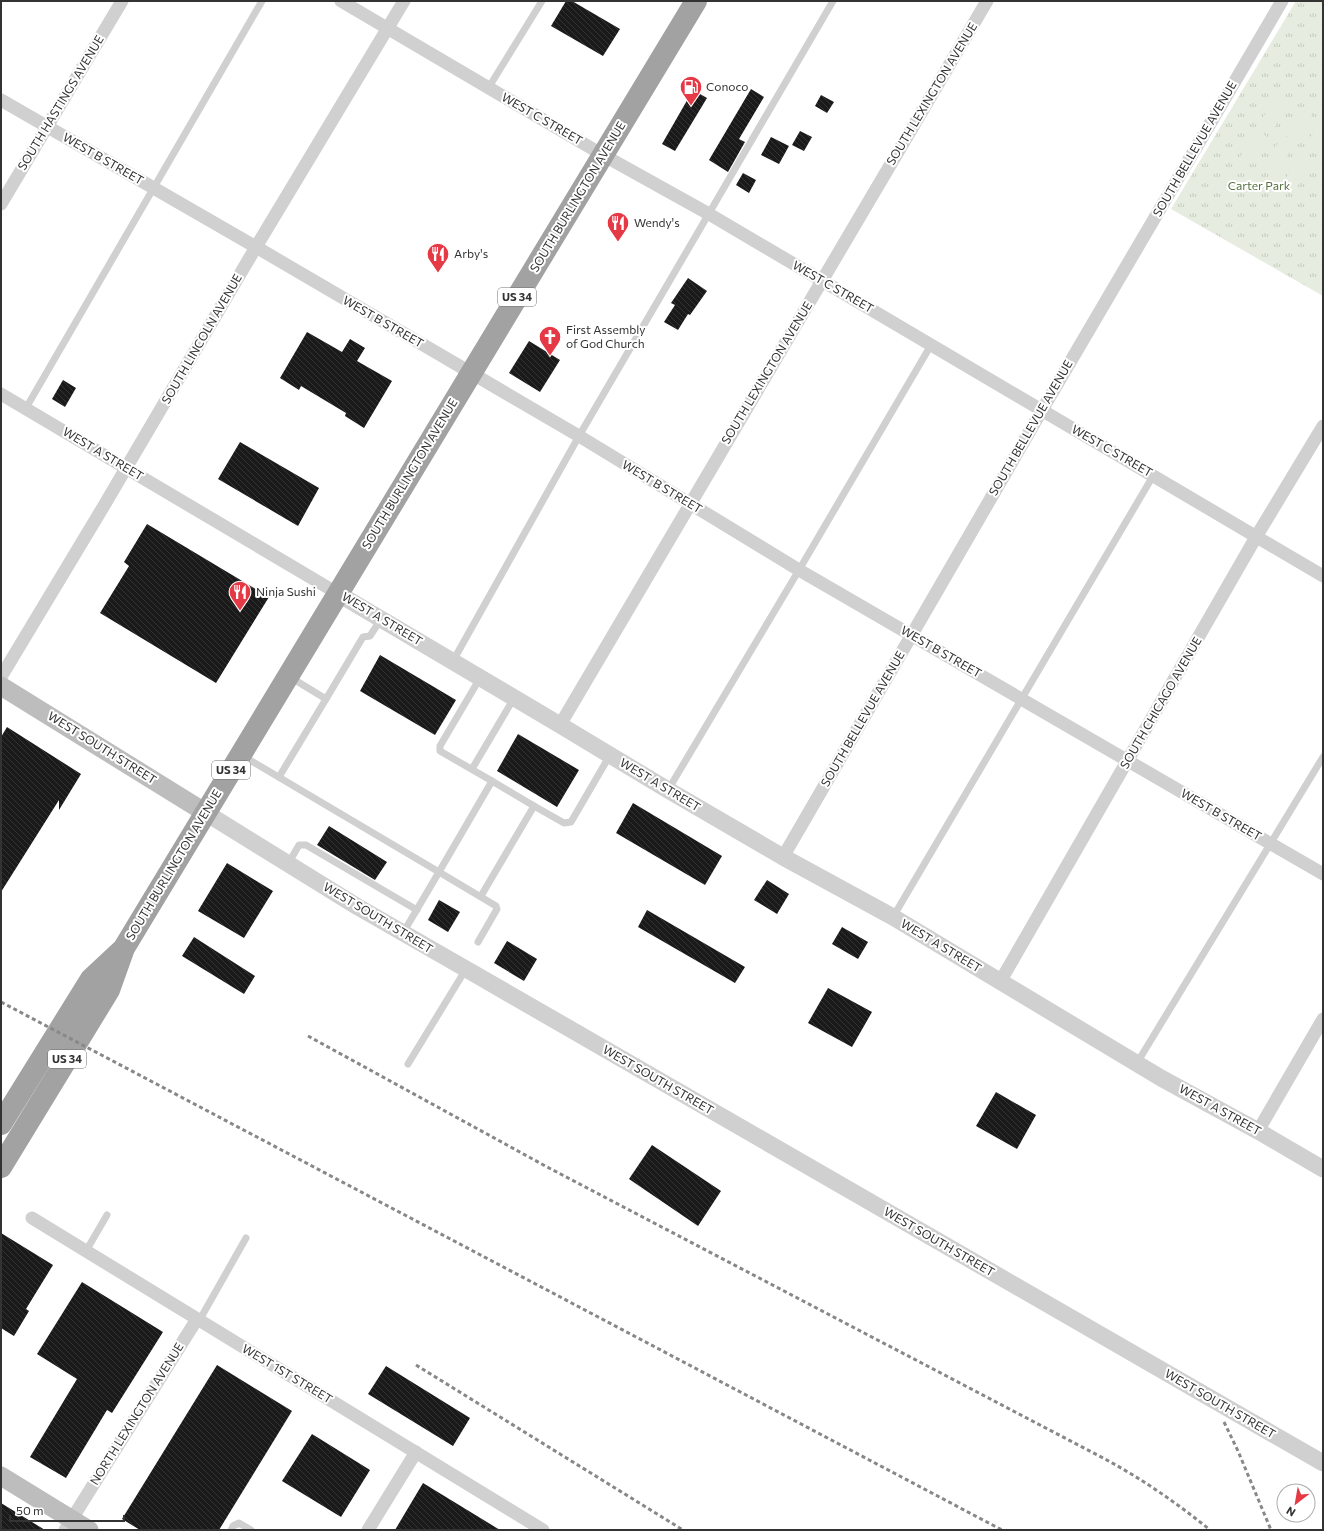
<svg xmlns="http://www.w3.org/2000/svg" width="1324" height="1531" font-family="Commissioner,sans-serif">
<defs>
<pattern id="park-tufts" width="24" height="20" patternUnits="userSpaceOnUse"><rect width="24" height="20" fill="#e6ecdf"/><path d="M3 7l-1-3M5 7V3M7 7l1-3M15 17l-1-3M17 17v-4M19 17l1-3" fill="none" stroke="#c6cbc0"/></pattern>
<pattern id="building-back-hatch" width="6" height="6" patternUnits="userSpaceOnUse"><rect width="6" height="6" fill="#1a1a1a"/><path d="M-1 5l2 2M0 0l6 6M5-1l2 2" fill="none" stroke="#333"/></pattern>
</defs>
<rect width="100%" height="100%" fill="#fff"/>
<path fill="url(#park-tufts)" d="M1296,1H1323V296L1171,209Z"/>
<g fill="#e6ecdf">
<path d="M1277,94L1290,102L1273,129L1261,121Z"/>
<path d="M1299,107L1312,115L1296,142L1283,134Z"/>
<path d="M1321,120L1323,121V144L1317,154L1304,147Z"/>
<path d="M1256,130L1269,138L1252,165L1240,157Z"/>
<path d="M1278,143L1290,151L1274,178L1262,170Z"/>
<path d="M1299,156L1311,164L1295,190L1283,183Z"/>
</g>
<g fill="url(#building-back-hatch)">
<path d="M566,1H572L620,29L603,56L551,26Z"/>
<path d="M751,89L764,97L739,139L745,142L728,172L709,160Z"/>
<path d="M693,90L707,98L675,151L662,144Z"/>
<path d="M821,95L834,102L827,113L815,106Z"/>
<path d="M800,131L812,137L804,151L792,145Z"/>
<path d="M771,137L789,146L779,164L761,155Z"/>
<path d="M743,173L756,180L749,193L736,185Z"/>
<path d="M688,278L707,291L690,315L688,314L678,330L664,322L675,305L671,303Z"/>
<path d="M307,332L342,352L350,339L365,348L357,361L392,381L364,428L345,416L346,413L301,386L299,390L280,378Z"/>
<path d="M529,341L560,360L540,392L509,373Z"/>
<path d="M63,380L76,388L65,407L52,399Z"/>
<path d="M240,442L319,488L298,526L218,479Z"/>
<path d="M147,524L269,597L216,683L100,613L129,566L124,562Z"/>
<path d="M380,655L456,700L435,735L360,691Z"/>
<path d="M7,727L81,774L59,810V800L1,892V737Z"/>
<path d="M518,734L579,770L557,807L497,771Z"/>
<path d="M633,803L722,856L705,885L616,833Z"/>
<path d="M329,826L387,862L375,880L317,845Z"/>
<path d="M227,863L273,891L244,938L198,911Z"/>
<path d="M767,880L789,894L777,914L754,900Z"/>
<path d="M439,900L460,912L448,932L428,920Z"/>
<path d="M647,910L745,967L735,983L638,927Z"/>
<path d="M842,927L868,942L858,959L832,944Z"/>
<path d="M194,937L255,976L244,994L182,956Z"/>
<path d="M507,941L537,959L524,981L494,963Z"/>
<path d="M828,988L872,1012L852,1047L808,1023Z"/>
<path d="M996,1092L1036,1115L1017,1149L976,1126Z"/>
<path d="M652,1145L721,1191L698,1226L629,1179Z"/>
<path d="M1,1233L53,1265L26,1309L29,1311L14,1336L1,1328Z"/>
<path d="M82,1282L163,1332L112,1413L107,1410L66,1478L30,1457L77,1379L37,1354Z"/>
<path d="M217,1365L292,1411L219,1530H140L122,1519Z"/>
<path d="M386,1366L470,1418L453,1446L368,1394Z"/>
<path d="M312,1434L370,1470L341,1517L282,1481Z"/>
<path d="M423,1483L500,1530H395Z"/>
<path d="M1,1503L45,1530H1Z"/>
</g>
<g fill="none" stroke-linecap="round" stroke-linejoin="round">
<g stroke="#d0d0d0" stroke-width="7">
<path d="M489,87L542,1"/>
<path d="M26,408L262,1"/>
<path d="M453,661L579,436L833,1"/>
<path d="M326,699L363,637L370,636L381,619"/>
<path d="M243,756L439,872L403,933"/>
<path d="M472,769L514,698"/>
<path d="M279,777L326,699L290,677"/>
<path d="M668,790L799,570L931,345"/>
<path d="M534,806L564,823L571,822L610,755"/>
<path d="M288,864L299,845H306L417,910"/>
<path d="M481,896L534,806L492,781"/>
<path d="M893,917L1153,476"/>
<path d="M478,942L497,909L496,906L439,872L492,781L440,751V746L480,678"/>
<path d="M1137,1063L1323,757"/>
<path d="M408,1064L466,969"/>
<path d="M86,1251L107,1215"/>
<path d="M199,1321L246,1238"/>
<path d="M231,1530L233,1526L239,1523L251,1530"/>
</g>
<g stroke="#d0d0d0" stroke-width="13">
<path d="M341,1L603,155L709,214L1323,576"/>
<path d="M1,100L256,247L579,436L799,570L1323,874"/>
<path d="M1,204L122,1"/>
<path d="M1,394L337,593"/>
<path d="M1,677L102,509L256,247L404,1"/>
<path d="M560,725L987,1"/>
<path d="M783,857L1042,410L1282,1"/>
<path d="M1000,982L1256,537L1323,426"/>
<path d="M1258,1131L1323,1019"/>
<path d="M32,1218L543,1530"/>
<path d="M65,1530L197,1319"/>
<path d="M368,1530L416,1452"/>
</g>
<g stroke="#d0d0d0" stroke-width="17">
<path d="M337,593L560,725L668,790L783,857L893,917L1161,1078L1258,1131L1323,1169"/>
<path d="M206,813L358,907L466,969L1323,1463"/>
</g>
<g stroke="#bdbdbd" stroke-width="19">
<path d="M1,686L206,813"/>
<path d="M1,1476L89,1530"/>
</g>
<g stroke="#a2a2a2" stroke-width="22">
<path d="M1,1124L91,979L121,951"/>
<path d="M1,1167L109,990L124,948L696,1"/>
</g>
<g stroke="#888" stroke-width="3" stroke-dasharray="4 3" stroke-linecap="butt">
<path d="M1,1002L1002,1530"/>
<path d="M308,1036L549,1168L1105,1459C1142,1479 1177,1503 1210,1530"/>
<path d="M416,1365L683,1530"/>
<path d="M1224,1422L1238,1451L1271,1530"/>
</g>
</g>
<defs>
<g id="fuel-pin" transform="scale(1.15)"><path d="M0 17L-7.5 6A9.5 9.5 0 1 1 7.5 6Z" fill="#e63946" stroke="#fff"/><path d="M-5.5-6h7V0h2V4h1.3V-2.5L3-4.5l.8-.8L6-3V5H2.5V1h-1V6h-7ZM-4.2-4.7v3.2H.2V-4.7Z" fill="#fff"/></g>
<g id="restaurant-pin" transform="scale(1.15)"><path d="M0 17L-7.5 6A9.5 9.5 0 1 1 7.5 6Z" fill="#e63946" stroke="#fff"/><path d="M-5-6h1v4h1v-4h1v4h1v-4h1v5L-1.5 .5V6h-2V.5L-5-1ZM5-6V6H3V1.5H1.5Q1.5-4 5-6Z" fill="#fff"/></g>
<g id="church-pin" transform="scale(1.15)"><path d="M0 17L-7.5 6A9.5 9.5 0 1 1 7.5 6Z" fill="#e63946" stroke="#fff"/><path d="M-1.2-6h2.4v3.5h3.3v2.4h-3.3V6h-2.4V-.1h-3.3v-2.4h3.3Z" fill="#fff"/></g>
</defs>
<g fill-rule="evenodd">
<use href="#fuel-pin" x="691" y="87"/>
<use href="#restaurant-pin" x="618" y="223"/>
<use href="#restaurant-pin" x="438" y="254"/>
<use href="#church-pin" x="550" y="337"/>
<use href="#restaurant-pin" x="240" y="592"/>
</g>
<g text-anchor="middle" stroke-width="4" stroke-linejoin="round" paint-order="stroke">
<g fill="#fff" stroke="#707070" stroke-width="1">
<rect x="498" y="288" width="38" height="18" rx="3"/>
<rect x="212" y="761" width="38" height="18" rx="3"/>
<rect x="48" y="1050" width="38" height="18" rx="3"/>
</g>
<g font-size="11" font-weight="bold" fill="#333">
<text x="517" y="301">US 34</text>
<text x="231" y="774">US 34</text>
<text x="67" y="1063">US 34</text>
</g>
<g font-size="12" fill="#333" stroke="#fff" text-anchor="start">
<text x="706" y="91">Conoco</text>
<text x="634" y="227">Wendy's</text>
<text x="454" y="258">Arby's</text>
<text x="566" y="334">First Assembly<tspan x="566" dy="14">of God Church</tspan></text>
<text x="256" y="596">Ninja Sushi</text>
</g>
<g font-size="12" fill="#333" stroke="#fff">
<text transform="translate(932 94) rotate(-59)" y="4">SOUTH LEXINGTON AVENUE</text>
<text transform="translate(61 103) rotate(-59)" y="4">SOUTH HASTINGS AVENUE</text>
<text transform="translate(542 119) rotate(30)" y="4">WEST C STREET</text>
<text transform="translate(1195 149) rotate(-60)" y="4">SOUTH BELLEVUE AVENUE</text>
<text transform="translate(103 159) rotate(30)" y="4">WEST B STREET</text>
<text transform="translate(578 197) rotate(-59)" y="4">SOUTH BURLINGTON AVENUE</text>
<text transform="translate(833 287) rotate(30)" y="4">WEST C STREET</text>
<text transform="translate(383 322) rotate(30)" y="4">WEST B STREET</text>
<text transform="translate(202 339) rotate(-60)" y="4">SOUTH LINCOLN AVENUE</text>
<text transform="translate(767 373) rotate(-59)" y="4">SOUTH LEXINGTON AVENUE</text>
<text transform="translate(1031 428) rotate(-60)" y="4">SOUTH BELLEVUE AVENUE</text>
<text transform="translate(1112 451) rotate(30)" y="4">WEST C STREET</text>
<text transform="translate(103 454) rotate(31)" y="4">WEST A STREET</text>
<text transform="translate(410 474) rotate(-59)" y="4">SOUTH BURLINGTON AVENUE</text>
<text transform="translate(662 487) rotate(31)" y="4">WEST B STREET</text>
<text transform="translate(382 619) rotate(31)" y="4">WEST A STREET</text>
<text transform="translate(941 652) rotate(30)" y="4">WEST B STREET</text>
<text transform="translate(1161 703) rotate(-60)" y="4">SOUTH CHICAGO AVENUE</text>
<text transform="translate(863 719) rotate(-60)" y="4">SOUTH BELLEVUE AVENUE</text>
<text transform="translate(102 748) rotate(32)" y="4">WEST SOUTH STREET</text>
<text transform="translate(660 785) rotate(31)" y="4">WEST A STREET</text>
<text transform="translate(1221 815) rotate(30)" y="4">WEST B STREET</text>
<text transform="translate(174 865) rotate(-59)" y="4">SOUTH BURLINGTON AVENUE</text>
<text transform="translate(378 918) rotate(31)" y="4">WEST SOUTH STREET</text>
<text transform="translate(941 946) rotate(31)" y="4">WEST A STREET</text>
<text transform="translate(658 1080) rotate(30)" y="4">WEST SOUTH STREET</text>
<text transform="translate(1220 1110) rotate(29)" y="4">WEST A STREET</text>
<text transform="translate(939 1242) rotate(30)" y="4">WEST SOUTH STREET</text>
<text transform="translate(287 1374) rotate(31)" y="4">WEST 1ST STREET</text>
<text transform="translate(1220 1404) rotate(30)" y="4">WEST SOUTH STREET</text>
<text transform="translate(137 1414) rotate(-58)" y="4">NORTH LEXINGTON AVENUE</text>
</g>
<g font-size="12" fill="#56703f" stroke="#fff">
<text x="1259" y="190">Carter Park</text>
</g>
</g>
<rect width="1324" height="1531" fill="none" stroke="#333333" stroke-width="4"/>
<g transform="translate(1296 1503) rotate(211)"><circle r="19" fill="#ffffff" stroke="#adadad"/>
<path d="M0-3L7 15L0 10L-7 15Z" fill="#e63946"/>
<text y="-6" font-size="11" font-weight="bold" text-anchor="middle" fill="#333333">N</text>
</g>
<path d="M10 1515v6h114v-6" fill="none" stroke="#333333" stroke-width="2"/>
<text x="16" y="1515" font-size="12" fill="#333333" stroke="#ffffff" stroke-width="3" paint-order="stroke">50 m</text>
</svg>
